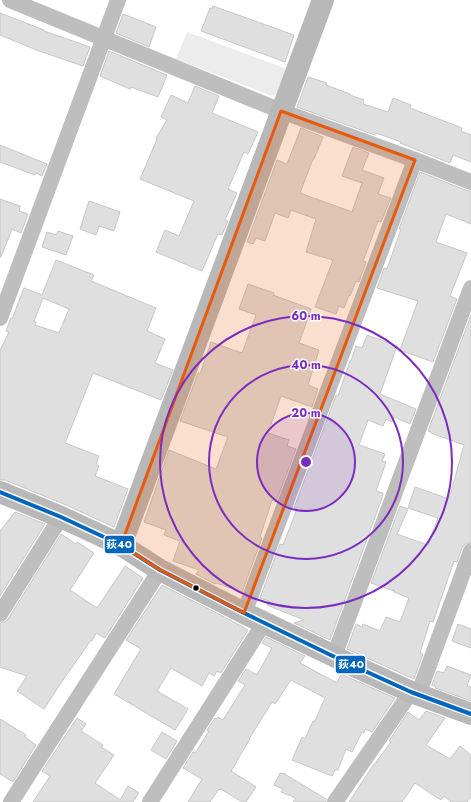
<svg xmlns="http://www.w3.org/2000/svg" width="471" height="802" font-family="Jost,'Noto Sans JP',sans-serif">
<rect width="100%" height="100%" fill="#fff"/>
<path fill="#ececec" d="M187,32L287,69L279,93L272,96L176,59Z"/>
<g fill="#dfdfdf" stroke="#c7c7c7" fill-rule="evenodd">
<path d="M213,6L294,35L285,62L201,31L210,8L212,9Z"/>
<path d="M0,13L44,30V31L90,47L83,66L39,51L0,35Z"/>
<path d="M123,14L156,27L149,47L116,33Z"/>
<path d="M109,51L167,75L158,97L131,87L130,89L100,76Z"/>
<path d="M308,77L327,83L326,85L350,94V95L364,100L363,104L388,112L393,98L411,105L410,108L462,128L461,131L471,135V162L453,155L450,163L400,143L401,142L376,133L375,135L297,107Z"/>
<path d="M195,86L219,96L212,113L258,132L248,154L244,152L228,189L237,193L225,220L228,221L222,235L218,234L202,271L156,252L165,230L179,236L194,201L140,179L157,139L156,138L167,120L161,117L171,95L188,103Z"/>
<path d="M301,128L323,137L314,159H313L300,193L352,212L362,183L342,176L353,147L369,153L362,170L384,178L378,194L391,198L381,222L378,221L365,256L363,261L366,262L359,282L356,281L350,296L349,295L344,308L339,306L336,314L315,307L333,260L306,252L316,219L291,210L288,218L275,213L265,241L256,238L253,244L247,242L277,160L287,164Z"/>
<path d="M0,145L47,164L42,176L36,173L35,175L0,162Z"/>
<path d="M420,172L468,191H471V224L446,214L436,242L467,253L450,296L457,299L433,362L400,350L418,301L377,288L384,268L387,269L401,229H399Z"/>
<path d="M0,199L20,206L19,211L28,214L21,233L12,229L1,257H0Z"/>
<path d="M89,201L120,212L114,231L99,226L96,235L80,229Z"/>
<path d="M58,231L73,236L66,255L42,247L47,232L56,235Z"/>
<path d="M56,260L94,275L91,281L156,308L147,331L165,339L155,363L173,370L161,400L93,373L65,443L99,456L96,464L99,466L95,476L128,489L114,527L66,505L5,480H0V350L9,332L6,331L11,318L12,319L24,288L42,295ZM43,298L69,309L59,333L35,325L36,322L34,321Z"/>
<path d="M248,284L274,293L273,295L311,309L299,343L319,350L308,385L318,389L312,407L281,396L268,433L289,440L287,446L296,449L276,502L272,500L260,537L262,538L242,592L216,583L215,584L196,574L199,570L173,561L180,541L164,535L166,530L144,522L169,450L216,469L228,437L180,421L198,373L200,374L211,342L242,353L256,315L239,309Z"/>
<path d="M471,315V542L465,544L462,548L457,562L454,561L433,622L430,621L420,653L423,654L414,679L347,649L356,624L362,627L363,624L380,631L386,617L400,622L409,598L394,592V591L371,583L400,506L408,509L397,534L428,545L438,518L408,508L415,487L449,499L464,445L431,433V432L428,431Z"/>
<path d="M367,335L397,346L380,394L416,409L410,424L394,417L392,422L386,419L383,426L368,420L359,445L385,454L382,461L386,462L376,491L383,493L382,498L330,640L294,623L304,620L267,605L269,601L260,598L280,544L283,545L297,509L294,508L336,395L338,396L350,361H351L356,346L362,348Z"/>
<path d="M15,512L45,524L0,596V531Z"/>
<path d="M61,534L76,544L77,542L94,553L70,590L97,608L125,566L143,578L105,638L96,633L92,641L91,640L61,683L44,709L17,691L27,676L0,667V623L5,622L8,619Z"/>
<path d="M162,585L232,621L248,630L221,673L217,671L214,676L209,673L202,686L171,668L157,691L188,709L175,730L114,694L141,649L126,640Z"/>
<path d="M458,624L471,629V648L452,641Z"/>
<path d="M266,637L305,656L300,663L337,683L341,674L395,698L372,732L365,729L364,733L362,732L352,752L346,749L338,770H335L332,776L292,760L302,737L305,739L313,721H315L325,698L291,680L275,704L272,702L249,739H250L236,762H237L231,771L256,787L246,802H242L221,789L220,790L219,789L210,802H188L202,779L183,768L193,752L195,753L209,731L207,730L215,718L216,719L218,717L223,720L245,685L238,681L246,669L257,675L272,648L262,643Z"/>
<path d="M447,666L471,675L467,686L471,687V701L435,688L436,687L432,685L437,671L444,673Z"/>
<path d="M426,711L445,718L426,745L450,759L460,746L471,755V797L467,802H451L444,796L441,800L415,783L402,802H349L366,776L374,764V765L391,742L389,741L408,712L419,720Z"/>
<path d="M77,718L86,724L81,731L103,745L101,747L114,755L95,783L120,800L128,786L139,793L133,802H33L50,776L42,771Z"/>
<path d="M0,719L26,735L25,737L36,745L13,782L0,774Z"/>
<path d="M162,732L177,741L166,759L151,750Z"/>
<path d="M280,773L283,774V773L326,799V802H293L296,798L281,792L283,789L274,785Z"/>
</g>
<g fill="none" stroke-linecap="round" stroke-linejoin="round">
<g stroke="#bebebe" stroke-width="16">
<path d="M10,0L281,111L415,160L471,182"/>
<path d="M0,318L118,0"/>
<path d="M244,613L415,160"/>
<path d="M0,614L61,517"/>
<path d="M334,656L471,288"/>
<path d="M418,695L471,551"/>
<path d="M11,802L160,570"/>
<path d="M150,802L264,623"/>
<path d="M335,802L411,692"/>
</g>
<g stroke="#b8b8b8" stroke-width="22">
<path d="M0,492L61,517L121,545L160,570L244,613L334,656L343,661L411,692L471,714"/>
<path d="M121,545L323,0"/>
</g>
<g stroke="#fff" stroke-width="7">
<path id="bus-1" d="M0,492L61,517L121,545L160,570L244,613L343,661L411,692L471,714"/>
</g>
<use href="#bus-1" stroke="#0065bd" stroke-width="4"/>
</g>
<path fill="#e8590c" fill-opacity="0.2" stroke="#e8590c" stroke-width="3" stroke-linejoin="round" d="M281,111L415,160L244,613L160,570L121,545Z"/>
<circle cx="306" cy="462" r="49" fill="#7b2cbf" fill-opacity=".12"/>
<g fill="none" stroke="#7b2cbf" stroke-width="2">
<circle cx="306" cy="462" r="49"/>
<circle cx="306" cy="462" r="97"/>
<circle cx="306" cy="462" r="146"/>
</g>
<circle fill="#000" stroke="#fff" stroke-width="1.5" cx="196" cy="588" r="3.5"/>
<circle cx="306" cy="462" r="6" fill="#7b2cbf" stroke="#fff" stroke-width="2"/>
<g font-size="12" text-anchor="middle" font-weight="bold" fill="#7b2cbf" stroke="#fff" stroke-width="3" stroke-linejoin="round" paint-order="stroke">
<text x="306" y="320">60 m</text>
<text x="306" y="369">40 m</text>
<text x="306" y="417">20 m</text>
</g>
<g stroke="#fff" stroke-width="1.5">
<rect x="104" y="535" width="31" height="19" rx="4" fill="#0065bd"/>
<rect x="335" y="655" width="31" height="19" rx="4" fill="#0065bd"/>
</g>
<g font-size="11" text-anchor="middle" font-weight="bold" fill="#fff">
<text x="119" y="548">荻40</text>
<text x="351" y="668">荻40</text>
</g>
</svg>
